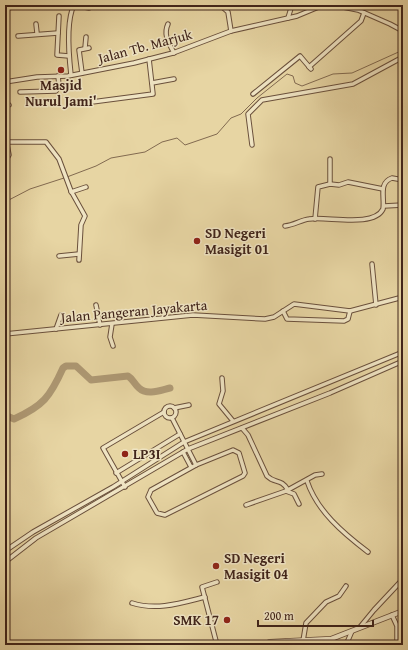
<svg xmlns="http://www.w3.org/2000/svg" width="408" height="650" font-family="'Gentium Book Plus',serif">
<rect width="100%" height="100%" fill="#e7d5a3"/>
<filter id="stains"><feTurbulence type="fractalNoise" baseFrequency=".005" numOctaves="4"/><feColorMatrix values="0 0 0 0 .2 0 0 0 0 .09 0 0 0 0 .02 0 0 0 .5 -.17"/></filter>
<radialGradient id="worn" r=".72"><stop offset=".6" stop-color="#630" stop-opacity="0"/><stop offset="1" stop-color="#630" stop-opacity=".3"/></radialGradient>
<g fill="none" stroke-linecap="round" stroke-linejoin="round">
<g stroke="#826a50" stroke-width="1">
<path d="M67,177L96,166L111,158L145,152L162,142L177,138L185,145L217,134L231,118L241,114L257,98L287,74L293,76L295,83L302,86L333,74L352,73L403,50"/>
<path d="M5,202L30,189L64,178"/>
</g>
<path stroke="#ae9974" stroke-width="7" d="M5,413L7,416L14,419C43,406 50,397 63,368L66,366H76L91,380L128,376C133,379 134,384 139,388C147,396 161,390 170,388"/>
<g stroke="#6a503c" stroke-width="5.5">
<g id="minor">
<path d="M75,5L89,8"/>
<path d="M220,5L228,12L231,31"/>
<path d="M5,8L33,5"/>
<path d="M59,16L57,55L69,56"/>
<path d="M288,18L292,5"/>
<path d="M36,24L37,33"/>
<path d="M168,24C163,35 169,43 174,53"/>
<path d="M18,36L58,33"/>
<path d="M85,48L86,37"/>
<path d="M309,67L361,21L364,13"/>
<path d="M82,73L79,50L89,48"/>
<path d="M71,75C69,57 66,21 74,5"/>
<path d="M5,82L37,77L68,76L134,63L173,53L231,31L297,16L321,6L333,5L358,10L390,24L403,31"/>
<path d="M152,83L174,79"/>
<path d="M20,92L56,91L59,85L58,76"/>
<path d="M253,94L300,56L311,69"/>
<path d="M92,102L153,94L149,59"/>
<path d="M5,106L9,105"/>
<path d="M5,134L9,155L5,162"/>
<path d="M7,142H46L59,159L71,191L85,216L81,225L79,260"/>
<path d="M252,145L248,114L262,100L353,84L403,57"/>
<path d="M330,159V184"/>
<path d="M71,192L86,187"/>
<path d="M384,206L403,205"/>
<path d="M315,219L318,187L330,184L339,185L348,182L383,189"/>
<path d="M285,226C294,225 301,220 309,219C326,216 374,228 383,209C385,198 378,183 392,178L403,180"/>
<path d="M59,256L79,254"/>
<path d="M5,264L7,259"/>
<path d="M372,264L376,305"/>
<path d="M96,305L100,325"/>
<path d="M283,311L287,319L344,321L348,319L350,311"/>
<path d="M112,324L110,337L113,346"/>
<path d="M56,329L61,315"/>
<path d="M5,334L193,315L265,319L274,317L294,304L350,311L403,297"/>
<path d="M222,378L223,391L219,404L233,421"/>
<circle cx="170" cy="412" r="6"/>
<path d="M174,408L189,405"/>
<path d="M172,418L196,465"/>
<path d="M242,428L248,435L267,476C275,484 281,478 288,490"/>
<path d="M233,450L239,453L245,473L243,476L165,515L157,513L148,497L151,490L196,465Z"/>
<path d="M183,452L191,467"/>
<path d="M116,473L180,434"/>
<path d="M307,481C317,511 343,533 368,552"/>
<path d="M125,487L103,448L164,412"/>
<path d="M286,491L294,494L299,504"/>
<path d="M246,505L286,491L315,475L322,474"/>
<path d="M5,551L33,532L113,487L184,442L403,352"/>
<path d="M5,562L36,538L188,449L330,393L403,361"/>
<path d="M217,582L202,587L217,645"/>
<path d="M132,603C157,611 181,603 205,597"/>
<path d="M392,615L397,626V645"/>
<path d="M360,627L374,610L403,579"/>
<path d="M303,641L306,623L326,602L339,596L346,586"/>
<path d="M346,645L352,631"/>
</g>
</g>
<g stroke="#6a503c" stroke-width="6">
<path id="tertiary" d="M261,645L270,642L331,639L403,611"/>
</g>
<use href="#minor" stroke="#efe4c3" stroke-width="3.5"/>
<use href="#tertiary" stroke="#efe4c3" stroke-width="4.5"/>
</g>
<g fill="#8f2418" stroke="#efe4c3" stroke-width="1.5">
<circle cx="61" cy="70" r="4"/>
<circle cx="197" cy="241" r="4"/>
<circle cx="125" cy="454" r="4"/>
<circle cx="216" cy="566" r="4"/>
<circle cx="227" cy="620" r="4"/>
</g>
<g text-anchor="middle" stroke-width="3" stroke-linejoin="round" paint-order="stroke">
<g font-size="14" fill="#40241a" stroke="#efe4c3">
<text transform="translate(145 46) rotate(-15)" y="5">Jalan Tb. Marjuk</text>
<text transform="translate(134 311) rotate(-5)" y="5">Jalan Pangeran Jayakarta</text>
</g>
<g font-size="14" font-weight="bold" fill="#40241a" stroke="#efe4c3" text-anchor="start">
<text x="61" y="90" text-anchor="middle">Masjid<tspan x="61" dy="16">Nurul Jami'</tspan></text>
<text x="205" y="238">SD Negeri<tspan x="205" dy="16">Masigit 01</tspan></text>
<text x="133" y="459">LP3I</text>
<text x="224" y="563">SD Negeri<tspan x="224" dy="16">Masigit 04</tspan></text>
<text x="219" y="625" text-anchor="end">SMK 17</text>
</g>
</g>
<rect width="408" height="650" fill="none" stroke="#e7d5a3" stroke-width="20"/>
<rect x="6" y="6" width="396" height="638" fill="none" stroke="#40241a" stroke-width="2"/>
<rect x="10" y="10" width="388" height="630" fill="none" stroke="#40241a"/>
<path d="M258 620v6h115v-6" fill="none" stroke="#40241a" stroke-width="2"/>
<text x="264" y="620" font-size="12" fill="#40241a" stroke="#efe4c3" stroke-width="3" paint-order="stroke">200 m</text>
<rect width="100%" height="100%" filter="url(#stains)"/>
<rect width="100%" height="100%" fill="url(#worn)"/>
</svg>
